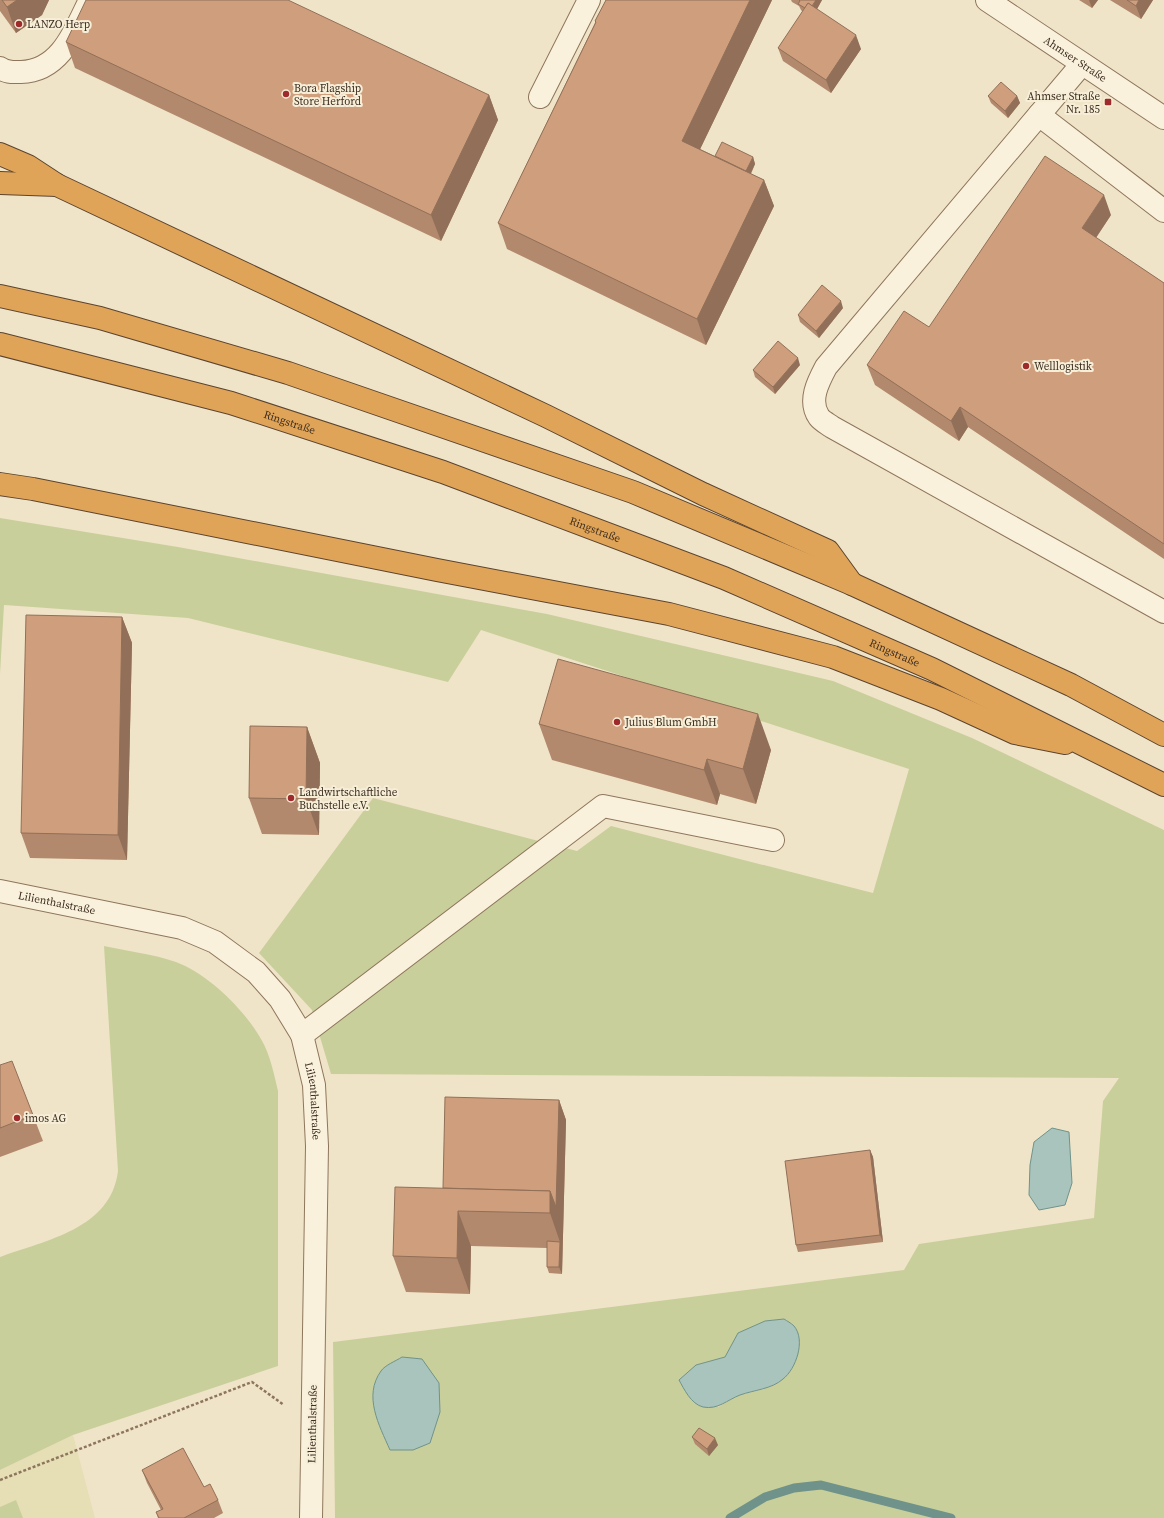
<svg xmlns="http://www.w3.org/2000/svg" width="1164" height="1518" font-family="'Source Serif 4',serif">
<rect width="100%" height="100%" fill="#f0e4c8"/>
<path fill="#e6deb5" d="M73,1435L95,1518H0V1470Z"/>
<g fill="#c9cf9b" fill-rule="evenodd">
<path d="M0,518L178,547L547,614L833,681L972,738L1164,830V1518H335L333,1342L904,1270L919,1244L1094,1218L1103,1101L1119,1078L331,1074L312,1010L259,953L373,798L577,851L611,826L873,893L909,769L481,630L448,682L188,618L4,605L0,674ZM784,1319L795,1327L764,1389L739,1395L718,1407L696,1365L725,1357L765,1321Z"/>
<path d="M104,946C127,951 153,954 176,962C208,974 244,1009 261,1039C270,1054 274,1074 278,1091V1366L73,1435L0,1470V1257C46,1240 111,1229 118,1171Z"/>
<path d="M16,1500L23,1518H0V1507Z"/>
</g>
<g fill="#a9c4bc" stroke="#6f938a">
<path d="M1052,1128L1069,1132L1072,1183L1065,1205L1039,1210L1029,1195L1030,1165L1034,1142Z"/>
<path d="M784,1319C787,1321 791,1323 794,1326C806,1340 796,1369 783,1379C772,1389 754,1390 740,1395C727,1400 718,1410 703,1407C691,1404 684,1389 679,1380L696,1365L725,1357L738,1333L765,1321Z"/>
<path d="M402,1357L422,1359L439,1383L440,1412L430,1443L413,1450H390C379,1425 363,1396 381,1371C385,1365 396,1361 402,1357Z"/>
</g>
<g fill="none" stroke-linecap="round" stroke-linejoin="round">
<path stroke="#6f938a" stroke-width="9" d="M730,1518L765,1497L794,1488L821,1485L951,1518"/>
<g stroke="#8d765c" stroke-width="24">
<g id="minor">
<path id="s1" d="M987,0L1164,118"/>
<path d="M1082,64L826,367C818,382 808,401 819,417C822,421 828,424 832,427L1164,612"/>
<path d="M0,68C7,73 13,72 21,72C61,71 75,30 90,0"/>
<path d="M540,97L589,0"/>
<path d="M1039,115L1164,211"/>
<path id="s2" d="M0,891L182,928L215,942L256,972L280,999L302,1035L314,1085L317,1146L311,1518"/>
<path d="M302,1035L603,806L773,840"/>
</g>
</g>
<g stroke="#5b4430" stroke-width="24">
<g id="highway">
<path d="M0,154L28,166L57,185L546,416L703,494L828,551L852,584"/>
<path d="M0,183L57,185"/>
<path d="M0,296L100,318L288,373L633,492L852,584L1071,685L1164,735"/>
<path id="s3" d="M0,344L231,403L443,472L724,578L932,669L1164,785"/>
<path d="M0,484L33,489L437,570L669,614L833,657L941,699L1015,733L1065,743"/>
</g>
</g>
<path stroke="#8d765c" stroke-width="2.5" stroke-dasharray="3 2" stroke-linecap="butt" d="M0,1480L252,1382L284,1405"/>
<use href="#minor" stroke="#faf1dc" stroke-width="22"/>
<use href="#highway" stroke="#e0a458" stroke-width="22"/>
</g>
<g fill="#b2896c">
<path d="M0,0H49L42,15L16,33L0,11Z"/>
<path d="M606,0H772L700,149L715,156L753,157L755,164L751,174L764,180L774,206L706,345L507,249L498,223L595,23V21Z"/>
<path d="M791,0H822L817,9L861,49L831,93L783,61L778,48L803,12L801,10L799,6L792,2Z"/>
<path d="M1079,0H1098L1092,8Z"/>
<path d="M1110,0H1153L1141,19Z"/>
<path d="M66,42L489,95L498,120L441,241L75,68Z"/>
<path d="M988,96H1017L1020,103L1008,118L991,103Z"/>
<path d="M1111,215L1096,238L1164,283V559L968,427L959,441L875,385L867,365Z"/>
<path d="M843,308L819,338L800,322L798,315Z"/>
<path d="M800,365L775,394L755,377L753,370Z"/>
<path d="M122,617L132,643L127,860L30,858L21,833Z"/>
<path d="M539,724L771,750L756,804L720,794L717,805L552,760Z"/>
<path d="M307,727L320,763L319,835L262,834L249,798Z"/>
<path d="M0,1065L33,1115L43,1141L0,1157Z"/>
<path d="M559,1100L566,1120L562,1274L549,1273L547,1267V1248L471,1246L470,1294L406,1292L393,1256L443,1188Z"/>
<path d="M870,1150L873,1157L883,1242L798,1252L796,1245Z"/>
<path d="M692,1437L718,1445L709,1456L695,1444Z"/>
<path d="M142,1470L204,1487L218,1500L223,1513L214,1518H158L156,1512L161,1510L147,1483Z"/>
</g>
<g fill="#916f58">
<path d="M17,0H49L42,15L16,33L7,7Z"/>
<path d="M750,0H772L692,166L682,141Z"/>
<path d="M816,0H822L812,18L810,11Z"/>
<path d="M1089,0H1098L1092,8Z"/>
<path d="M1139,0H1153L1141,19L1136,6Z"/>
<path d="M856,35L861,49L831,93L826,80Z"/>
<path d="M489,95L498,120L441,241L431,215Z"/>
<path d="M1017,96L1020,103L1008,118L1005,111Z"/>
<path d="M753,157L755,164L746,183L743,177Z"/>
<path d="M764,180L774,206L706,345L697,319Z"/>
<path d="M1104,195L1111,215L1089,248L1082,228Z"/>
<path d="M841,301L843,308L819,338L816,331Z"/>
<path d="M798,358L800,365L775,394L773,387Z"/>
<path d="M960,407L968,427L959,441L951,421Z"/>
<path d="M122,617L132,643L127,860L118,835Z"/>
<path d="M758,714L771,750L756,804L743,769Z"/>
<path d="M307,727L320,763L319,835L306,799Z"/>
<path d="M707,759L720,794L717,805L704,770Z"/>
<path d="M559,1100L566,1120L562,1274L559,1267L560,1242L550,1213V1191Z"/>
<path d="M870,1150L873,1157L883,1242L880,1235Z"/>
<path d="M458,1211L471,1246L470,1294L457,1258Z"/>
<path d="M715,1438L718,1445L709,1456L707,1449Z"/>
</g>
<g fill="#cf9f7d" stroke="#916f58">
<path d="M2,0H17L7,7Z"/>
<path d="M86,0H288L489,95L431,215L66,42Z"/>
<path d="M606,0H750L682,141L764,180L697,319L498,223L596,22L595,21Z"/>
<path d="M799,0H816L812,6L808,3L805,8L798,4L800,1Z"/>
<path d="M1127,0H1139L1136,6Z"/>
<path d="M808,3L856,35L826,80L778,48Z"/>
<path d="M1001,82L1017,96L1005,111L988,96Z"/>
<path d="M722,142L753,157L746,171L715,156Z"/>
<path d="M1045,156L1104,195L1082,228L1164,283V544L960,407L951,421L867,365L904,311L929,327Z"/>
<path d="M822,285L841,301L816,331L798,315Z"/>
<path d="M778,341L798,358L773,387L753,370Z"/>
<path d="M26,615L122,617L118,835L21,833Z"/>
<path d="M558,659L758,714L743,769L707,759L704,770L539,724Z"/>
<path d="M250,726L307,727L306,799L249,798Z"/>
<path d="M12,1061L33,1115L0,1128V1065Z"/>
<path d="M445,1097L559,1100L556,1207L550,1191L443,1188Z"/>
<path d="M870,1150L880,1235L796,1245L785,1161Z"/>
<path d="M395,1187L550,1191V1213L458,1211L457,1258L393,1256Z"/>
<path d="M547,1241L560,1242L559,1267H547Z"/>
<path d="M699,1428L715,1438L707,1449L692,1437Z"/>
<path d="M183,1448L204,1487L210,1484L218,1500L184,1518H159L156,1512L163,1509L142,1470Z"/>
</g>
<g fill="#9e2a2b" stroke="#f7eed8" stroke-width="1.5">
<circle cx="19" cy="24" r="4"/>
<circle cx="286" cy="94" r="4"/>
<rect x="1104" y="98" width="8" height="8" rx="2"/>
<circle cx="1026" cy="366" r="4"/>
<circle cx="617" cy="722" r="4"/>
<circle cx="291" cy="798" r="4"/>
<circle cx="17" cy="1118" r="4"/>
</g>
<g text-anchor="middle" stroke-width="4" stroke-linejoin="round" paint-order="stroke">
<g font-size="11" fill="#3d2e20" stroke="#f7eed8" text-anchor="start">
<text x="27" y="28">LANZO Herp</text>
<text x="294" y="92">Bora Flagship<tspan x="294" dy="13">Store Herford</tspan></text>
<text x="1100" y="100" text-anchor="end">Ahmser Straße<tspan x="1100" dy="13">Nr. 185</tspan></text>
<text x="1034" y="370">Welllogistik</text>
<text x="625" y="726">Julius Blum GmbH</text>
<text x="299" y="796">Landwirtschaftliche<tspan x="299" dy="13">Buchstelle e.V.</tspan></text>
<text x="25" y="1122">imos AG</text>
</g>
<g font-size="11" fill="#3d2e20" stroke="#f7eed8">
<text dy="4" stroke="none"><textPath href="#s1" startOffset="106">Ahmser Straße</textPath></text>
<text dy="4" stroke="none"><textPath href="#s3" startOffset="300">Ringstraße</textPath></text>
<text dy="4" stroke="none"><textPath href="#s3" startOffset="624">Ringstraße</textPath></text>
<text dy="4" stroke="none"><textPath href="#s3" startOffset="948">Ringstraße</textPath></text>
<text dy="4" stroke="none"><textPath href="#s2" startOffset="58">Lilienthalstraße</textPath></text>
<text dy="4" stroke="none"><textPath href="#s2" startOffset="418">Lilienthalstraße</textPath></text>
<text transform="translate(312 1424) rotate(-89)" y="4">Lilienthalstraße</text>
</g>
</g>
</svg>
